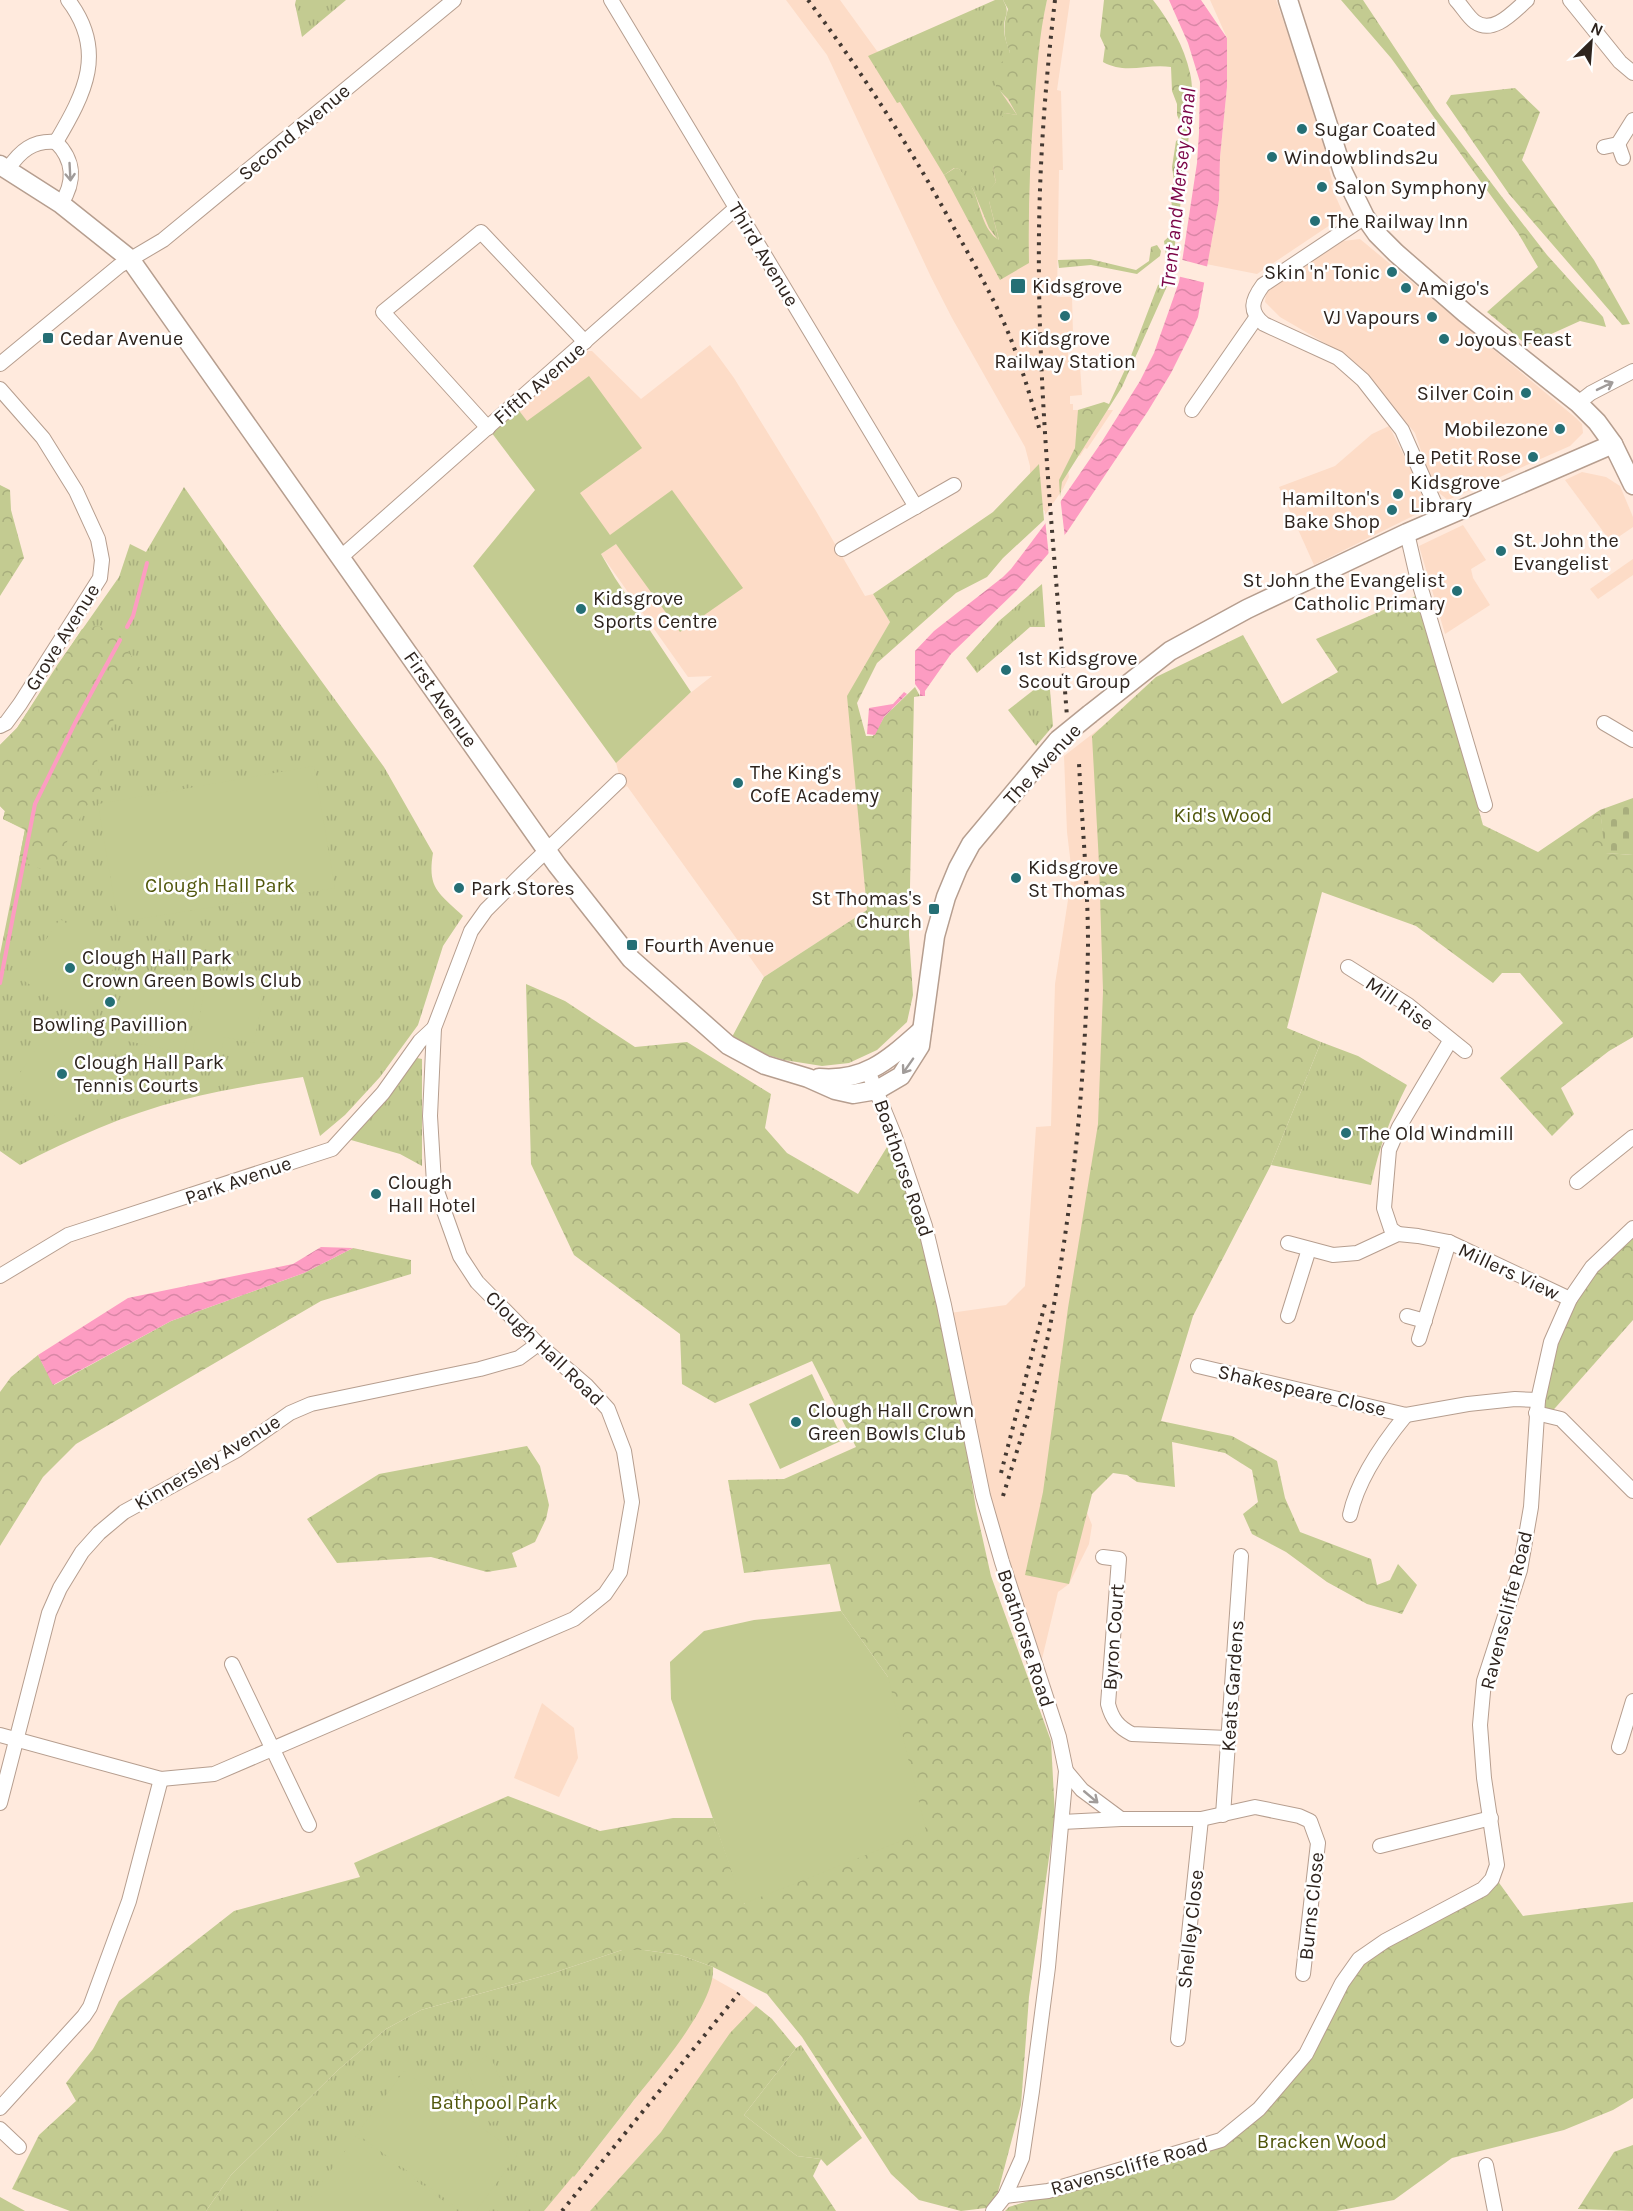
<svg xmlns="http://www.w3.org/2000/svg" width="1633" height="2211" font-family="Karla,sans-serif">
<defs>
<pattern id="grass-tufts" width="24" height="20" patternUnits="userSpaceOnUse" patternTransform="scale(1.5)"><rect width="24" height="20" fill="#c3cb91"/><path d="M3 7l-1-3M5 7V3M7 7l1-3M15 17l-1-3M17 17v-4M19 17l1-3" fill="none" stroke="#a8ae7d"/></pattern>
<pattern id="forest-crowns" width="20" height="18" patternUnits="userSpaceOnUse" patternTransform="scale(1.5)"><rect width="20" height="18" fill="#c3cb91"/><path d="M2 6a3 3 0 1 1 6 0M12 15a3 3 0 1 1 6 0" fill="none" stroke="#a8ae7d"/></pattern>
<pattern id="cemetery-stones" width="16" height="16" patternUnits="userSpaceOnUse" patternTransform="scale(1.5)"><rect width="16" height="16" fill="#c3cb91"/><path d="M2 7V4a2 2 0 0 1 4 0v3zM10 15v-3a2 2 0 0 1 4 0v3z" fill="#a8ae7d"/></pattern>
<pattern id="water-waves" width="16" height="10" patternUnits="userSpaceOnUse" patternTransform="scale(1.5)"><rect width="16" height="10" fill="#fd9cc2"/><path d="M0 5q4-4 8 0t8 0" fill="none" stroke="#d986a6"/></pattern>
</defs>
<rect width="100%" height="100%" fill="#ffeadd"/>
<g fill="#fddcc7">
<path d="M786,0H840L877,51L1001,96L1043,18L1047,0H1070L1057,90L1061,91L1063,170H1059L1057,297H1072L1073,334L1070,335L1071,343L1068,344V356L1070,357V366H1080L1082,395L1070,396V404H1073V410H1113L1087,449L1085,448L1080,456L1078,455L1068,470L1069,477L1063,489L1045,515V511L1030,500V466L1025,447L952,318L931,277L827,55Z"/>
<path d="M1210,0H1276L1314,108L1331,168L1329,169L1333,184L1331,186L1343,213L1342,217L1257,274L1206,264L1219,200L1220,157L1227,87V38Z"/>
<path d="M1360,239L1576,418L1582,424L1583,433L1570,446L1448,500L1434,489L1415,433L1372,381L1347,356L1280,317L1265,302L1266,292L1274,285L1343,241Z"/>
<path d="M710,345L734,378L816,511L865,596L873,594L890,622L848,696L867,910L764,977L627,786L623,789L616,763V758L642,731L712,676L688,677L601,554L616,544L514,404L575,351H592L641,399Z"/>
<path d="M1389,426L1427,501L1421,512L1314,565L1279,487L1335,466L1372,434Z"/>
<path d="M1582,472L1606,477L1620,486L1633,517V527L1611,542L1565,480Z"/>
<path d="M1463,525L1486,560L1471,569L1473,578L1490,605L1445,634L1419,546Z"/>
<path d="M1633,559V575L1598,599L1590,589Z"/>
<path d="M1100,728L1118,918L1086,1510L1092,1525L1089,1544L1069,1584L1058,1592L1042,1659L999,1532L950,1313L1006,1305L1025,1286L1036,1127L1051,1126L1055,984L1072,874L1067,832L1064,756Z"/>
<path d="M542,1703L574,1728L578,1758L559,1797L514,1778Z"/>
<path d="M704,1973L736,1991L772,2019L661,2132L590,2211H544L573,2175L574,2177L664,2062Z"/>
</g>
<g fill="url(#grass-tufts)">
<path d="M296,0H346L302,37L295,4Z"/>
<path d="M995,0H1003C1011,14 1004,14 1004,28C1004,37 1007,44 1010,52C1006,61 996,74 996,83C996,86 1014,110 1017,115L1005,113C997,136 989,157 996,182L990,190L989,201L999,241L989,228L973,189L959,169L954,168L944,175L900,102L897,103L868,56Z"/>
<path d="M184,487L277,620L384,767L433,853C427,889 439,893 463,916L443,946L418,1025L380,1077L345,1115L320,1136L303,1077C262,1083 222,1090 182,1100C126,1114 71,1139 20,1165L0,1151V954L25,830L3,819L5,811L0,806V745L17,728L58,664L119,577L130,544L146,552Z"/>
<path d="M1042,584L1045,627H1030L977,673L966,658L999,621Z"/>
<path d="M1049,678L1053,726L1036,746L1008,710Z"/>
<path d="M1321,1042L1358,1056L1407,1085C1390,1119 1379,1147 1371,1185L1271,1165Z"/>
<path d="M417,1058L422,1059V1166L400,1154L351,1140L350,1135L380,1106Z"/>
<path d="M622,1950H644L680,1955L713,1967C716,2005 654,2074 631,2104C612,2128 593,2153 574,2177L573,2176L544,2211H206L231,2175L338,2070L386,2029L421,2010L550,1974Z"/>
<path d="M801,2045L862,2138L827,2166L821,2159L797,2156L744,2115L796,2048Z"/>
</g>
<g fill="url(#forest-crowns)">
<path d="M1003,0H1047C1039,35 1037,70 1034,106C1030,158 1028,210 1029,263L1000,280L944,175L955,168L959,169C964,175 970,182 973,189C980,205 983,231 999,240L989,201V190L996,182C990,161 991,129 1005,113L1017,115L1008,99L996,87C995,72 1000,62 1010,52C1003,37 1003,25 1008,9Z"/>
<path d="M1104,0H1153C1170,22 1184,46 1190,73C1194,89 1191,107 1190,123C1186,169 1179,214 1173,259L1166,255L1164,241L1172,234L1173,219L1171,197L1174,181L1172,167L1176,141L1181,138L1183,129L1177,115V104L1172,91L1171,67C1148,63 1126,75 1103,62L1105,47L1100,36Z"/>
<path d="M1341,0H1363L1436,110L1502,197L1547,255L1603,317L1606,327L1580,321L1527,345L1487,312L1538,267L1518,233L1391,58Z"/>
<path d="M1515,88L1540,112L1522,160L1594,260L1630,324L1622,325L1509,194L1446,103L1451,95Z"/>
<path d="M1157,245L1161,251L1160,256L1137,274L1091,265L1059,268L1058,260L1090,259L1136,270L1149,261L1151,247Z"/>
<path d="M1163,283L1168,284L1122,387L1062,482L1060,497L1059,480L1075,448L1078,410L1104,402L1109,404L1129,361L1158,285Z"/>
<path d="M1039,464L1044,520L1003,558L987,577L956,593L877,663L857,703L866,736H873L884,717L915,687L920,696L914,697L909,935L913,995L907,1022L877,1050L849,1063L822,1066L784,1060L748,1049L732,1037L764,977L867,910L847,696L890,622L873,594L993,512Z"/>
<path d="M0,485L10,490L11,510L24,558L0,596Z"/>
<path d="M1418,595L1483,825L1538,852L1600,810L1606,853L1633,855V1037L1609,1051L1561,1088L1574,1114L1552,1136L1500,1078L1563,1023L1520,973H1502L1493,983L1416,926L1322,892L1287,1028L1321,1042L1271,1165L1193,1316L1161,1421L1232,1436L1277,1461L1285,1498L1300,1532L1371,1559L1377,1585L1390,1580L1398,1564L1417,1585L1402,1614L1367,1604L1327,1582L1286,1552L1252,1534L1243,1514L1258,1502L1252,1470L1225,1453L1172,1442L1175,1487L1137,1482L1127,1475L1113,1473L1092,1494L1069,1584L1025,1575L1043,1492L1068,1308L1098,1124L1103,991L1099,863L1092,736L1156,677L1243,635L1282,704L1338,672L1316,639Z"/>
<path d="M97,626L117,632L126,649L149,680L116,706C113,726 109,742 97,758L101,790L86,807L56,862L46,869H41L19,860L25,829L3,819L5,811L0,806V745L17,728L82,629Z"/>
<path d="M526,984L565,1001L635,1047L687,1042L771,1094L765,1128L787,1153L858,1194L887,1147L915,1205L959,1399L976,1509L991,1576L1051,1741L1055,1816L1029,1997L1021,2105L994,2207L961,2211L919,2200L891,2174L802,2037L767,1994L713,1967L680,1955L644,1950H622L550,1974L421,2010L386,2029L338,2070L231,2175L206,2211H70L12,2189L39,2135L76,2101L66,2083L93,2049L119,2001L234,1911L360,1877L354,1863L508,1796L600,1831L673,1818H713L744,1904L888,1677L841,1611L830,1564L744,1573L728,1480L784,1479L856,1447L812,1361L715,1403L682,1384L680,1334L574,1255L531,1164Z"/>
<path d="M1633,1228V1320L1548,1416L1537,1413L1570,1299Z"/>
<path d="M353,1248L411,1260V1274L321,1301L76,1444L43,1477L0,1546V1392L11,1377L38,1355L54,1385L171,1321L304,1273Z"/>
<path d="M527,1446L540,1466L549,1505L546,1519L535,1542L512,1553L517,1567L487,1572L431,1557L337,1563L307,1519L379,1474Z"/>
<path d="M1497,1880L1523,1916L1633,1902V2098L1613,2110L1564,2130L1452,2158L1394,2200L1336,2211H1005L1009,2207L1032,2200L1150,2168L1224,2144L1306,2054L1342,1983L1364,1961Z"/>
<path d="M756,2006L772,2019L796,2048L744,2115L797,2156L821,2159L813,2176L836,2211H590L661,2132L730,2033Z"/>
<path d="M1633,2145V2211L1578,2209L1614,2152Z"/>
</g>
<path fill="url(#cemetery-stones)" d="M1633,798V855L1605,853L1600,810Z"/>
<g fill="#c3cb91">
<path d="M589,376L642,448L580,493L610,535L672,490L743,588L680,632L616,544L601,554L615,578L691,692L616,763L473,566L535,490L488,428L514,404L527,421Z"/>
<path d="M314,766L335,888L118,922L98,804Z"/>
<path d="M60,919L120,959L80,1018L20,978Z"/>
<path d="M127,971L198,986L184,1053L113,1038Z"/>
<path d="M237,975L266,981L254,1043L224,1037L221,1054L193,1049L206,983L234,988Z"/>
<path d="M54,1023L113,1062L70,1126L11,1086Z"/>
<path d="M812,1374L843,1440L780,1469L749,1404Z"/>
<path d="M841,1611L888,1677L926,1831L743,1904L671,1699L670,1662L704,1631L754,1620Z"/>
<path d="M490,2055L514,2113L490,2123L465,2066Z"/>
<path d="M404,2071L518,2154L476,2211H462L357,2134Z"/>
<path d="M356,2136L457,2211H301Z"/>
<path d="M0,2197L25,2211H0Z"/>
</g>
<g fill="url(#water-waves)">
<path d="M1169,0H1201L1227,38V87L1220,157L1219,200L1198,317L1191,333L1171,373L1148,411L1067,532L1017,590L951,654L925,691V696H920V691L915,684V651L934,631L1003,577L1011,569L1045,524L1101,443L1140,381L1154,353L1179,282L1197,163L1199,133L1200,82L1188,43Z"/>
<path d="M904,692L907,694L884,717L875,735L867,734L869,708L893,704Z"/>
<path d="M321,1247L353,1248L304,1273L171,1321L53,1385L38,1355L128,1298L293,1264Z"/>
</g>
<g fill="#ffeadd">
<path d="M1179,259L1209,267L1206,283L1177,276Z"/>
<path d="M1060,496L1065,538L1049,557L1045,519Z"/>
</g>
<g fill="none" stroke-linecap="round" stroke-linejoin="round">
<g stroke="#fd9cc2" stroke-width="4">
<path d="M127,627L133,616L147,563"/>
<path d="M0,983L35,804L76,721L120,640"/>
</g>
<g stroke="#b69e8f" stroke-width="16">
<g id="minor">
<path d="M611,0L916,507"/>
<path d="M1456,0C1462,6 1468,17 1475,22C1494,35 1514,11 1527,0"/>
<path d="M1570,0L1620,62L1633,73"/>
<path d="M56,142C75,161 75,182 61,204"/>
<path d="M1618,144L1633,120"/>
<path d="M1604,147L1618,144L1623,158"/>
<path d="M8,169C20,151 33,140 56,142C85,93 107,51 68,0"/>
<path d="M1365,217L1263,285C1252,300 1248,311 1264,324L1338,358L1363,380L1402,430L1441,518"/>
<path d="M0,364L119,266L163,240L454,0"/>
<path d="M0,389L43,438L76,491L98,539L102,560L100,578L20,704L6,723L0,726"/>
<path d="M1578,403L1591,393L1633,371"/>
<path d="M1192,410L1256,318"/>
<path d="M488,428L383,312L481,232L585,342"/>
<path d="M1407,533L1416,572L1485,805"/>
<path d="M842,549L954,485"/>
<path d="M341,557L736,208"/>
<path d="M1604,723L1633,740"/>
<path d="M1348,967L1408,1005L1465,1051"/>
<path d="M868,1071L895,1137L925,1226L944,1305L983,1496L1002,1562L1059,1737L1066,1771L1048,1967L1032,2091L1022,2158L1005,2196L993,2211"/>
<path d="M1577,1182L1633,1137"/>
<path d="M1398,1234L1391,1229L1384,1208L1389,1150L1399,1127L1450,1041"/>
<path d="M1288,1243L1333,1255L1357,1253L1398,1234L1418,1236L1449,1242L1570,1299"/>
<path d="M0,1276L68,1235L332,1149L383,1093L420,1041L434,1028"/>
<path d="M1288,1316L1309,1249"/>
<path d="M1407,1316L1425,1321"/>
<path d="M1419,1339L1449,1242"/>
<path d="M1198,1366L1406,1415L1468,1404L1515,1399L1538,1400"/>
<path d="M1536,1413L1561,1419L1633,1491"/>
<path d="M1350,1515C1358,1478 1383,1443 1406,1415"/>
<path d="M1103,1557L1119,1559L1108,1704C1112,1719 1118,1727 1132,1734L1228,1738"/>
<path d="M232,1664L309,1825"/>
<path d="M0,1735L161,1779L214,1774L574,1619L605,1594L620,1572L632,1502L624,1451L608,1409L586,1385L538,1344L477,1282L460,1256L434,1183L430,1116L434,1028L471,931L486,910L522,874L619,781"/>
<path d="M1619,1747L1633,1701"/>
<path d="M1066,1771L1082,1790L1121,1819"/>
<path d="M0,1803L49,1613L60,1588L82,1552L99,1533L124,1512L237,1450L290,1413L311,1404L480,1369L519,1358L538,1344"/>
<path d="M1223,1815L1241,1556"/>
<path d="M1062,1822L1121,1819H1201L1255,1807L1299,1816L1310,1821L1318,1843L1303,1974"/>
<path d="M1380,1846L1491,1818"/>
<path d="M1178,2039L1201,1819"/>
<path d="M0,2108L84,2016L90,2007L129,1901L161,1779"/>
<path d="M0,2129L19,2147"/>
<path d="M1486,2165L1495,2211"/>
<path d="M1005,2196L1048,2191L1221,2140L1259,2109L1306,2054L1342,1983L1359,1959L1385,1941L1483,1889L1492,1879L1497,1865L1484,1778L1480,1725L1484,1681L1520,1570L1531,1507L1538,1400L1551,1342L1570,1299L1592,1267L1633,1228"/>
</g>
</g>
<g stroke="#b69e8f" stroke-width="21">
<g id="major">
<path d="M1288,0L1343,172L1365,217L1377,234L1396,253L1465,313L1578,403L1597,422L1613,444L1633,485"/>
<path d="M0,165L61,204L130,259L557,865L631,959L728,1045L765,1065L808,1078L835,1090L853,1094L877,1090L901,1076L920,1046L935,936L946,897L958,868L971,844L1058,740"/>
<path d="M1090,714L1170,651L1247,609L1407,533L1613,444"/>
<path d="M819,1078C866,1082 889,1059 922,1030"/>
</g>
</g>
<use href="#minor" stroke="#fff" stroke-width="14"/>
<use href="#major" stroke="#fff" stroke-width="18"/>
<g stroke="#443932" stroke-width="4" stroke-dasharray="3 6" stroke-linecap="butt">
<path d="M808,0C862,72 910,147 953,226C976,268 1002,311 1017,356C1026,381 1033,406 1040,431"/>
<path d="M1055,0C1046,76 1040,154 1039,231C1037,393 1055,555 1067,717"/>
<path d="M1001,1473L1045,1304"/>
<path d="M1003,1496C1021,1438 1040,1380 1051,1321C1074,1197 1086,1070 1088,945C1088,885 1082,824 1079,763"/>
<path d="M562,2211L739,1993"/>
</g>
<g stroke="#b69e8f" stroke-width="21" stroke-linecap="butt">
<path id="major-bridge" d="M1058,740L1090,714"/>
</g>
<use href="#major-bridge" stroke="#fff" stroke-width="18"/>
</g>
<defs><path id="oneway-shaft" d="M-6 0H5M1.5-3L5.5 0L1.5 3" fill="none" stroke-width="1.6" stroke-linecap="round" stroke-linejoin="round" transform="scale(1.5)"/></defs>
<g stroke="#a19c9a">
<use href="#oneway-shaft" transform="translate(70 172) rotate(87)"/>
<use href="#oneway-shaft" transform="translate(1605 386) rotate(-26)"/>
<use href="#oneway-shaft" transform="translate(908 1066) rotate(125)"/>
<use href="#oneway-shaft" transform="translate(1091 1797) rotate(40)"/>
</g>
<g fill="#256f75" stroke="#fff" stroke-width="2">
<circle cx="1302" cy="129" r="6"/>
<circle cx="1272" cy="157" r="6"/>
<circle cx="1322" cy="187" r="6"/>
<circle cx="1315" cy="221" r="6"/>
<circle cx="1392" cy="272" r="6"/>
<rect x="1010" y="278" width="16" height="16" rx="3"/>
<circle cx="1406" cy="288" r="6"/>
<circle cx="1065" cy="316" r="6"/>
<circle cx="1432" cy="317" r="6"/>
<rect x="42" y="332" width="12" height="12" rx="3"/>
<circle cx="1444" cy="339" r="6"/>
<circle cx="1526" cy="393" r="6"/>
<circle cx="1560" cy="429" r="6"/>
<circle cx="1533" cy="457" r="6"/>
<circle cx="1398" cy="494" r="6"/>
<circle cx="1392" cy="510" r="6"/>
<circle cx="1501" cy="551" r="6"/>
<circle cx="1457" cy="591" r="6"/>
<circle cx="581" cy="609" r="6"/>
<circle cx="1006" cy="670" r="6"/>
<circle cx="738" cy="783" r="6"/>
<circle cx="1016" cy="878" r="6"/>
<circle cx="459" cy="888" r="6"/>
<rect x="928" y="903" width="12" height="12" rx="3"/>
<rect x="626" y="939" width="12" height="12" rx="3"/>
<circle cx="70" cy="968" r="6"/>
<circle cx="110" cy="1002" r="6"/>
<circle cx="62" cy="1074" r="6"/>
<circle cx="1346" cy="1133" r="6"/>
<circle cx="376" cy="1194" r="6"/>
<circle cx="796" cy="1422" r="6"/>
</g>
<g text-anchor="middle" stroke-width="5" stroke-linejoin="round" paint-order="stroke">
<g font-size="20" fill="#2e241e" stroke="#fff" text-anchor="start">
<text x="1314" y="136">Sugar Coated</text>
<text x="1284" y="164">Windowblinds2u</text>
<text x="1334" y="194">Salon Symphony</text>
<text x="1327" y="228">The Railway Inn</text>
<text x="1380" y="279" text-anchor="end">Skin 'n' Tonic</text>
<text x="1032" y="293">Kidsgrove</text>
<text x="1418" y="295">Amigo's</text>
<text x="1420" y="324" text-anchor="end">VJ Vapours</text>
<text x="60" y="345">Cedar Avenue</text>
<text x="1065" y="345" text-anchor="middle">Kidsgrove<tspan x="1065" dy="23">Railway Station</tspan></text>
<text x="1456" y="346">Joyous Feast</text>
<text x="1514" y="400" text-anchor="end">Silver Coin</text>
<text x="1548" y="436" text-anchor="end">Mobilezone</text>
<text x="1521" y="464" text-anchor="end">Le Petit Rose</text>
<text x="1410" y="489">Kidsgrove<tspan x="1410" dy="23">Library</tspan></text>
<text x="1380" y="505" text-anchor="end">Hamilton's<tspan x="1380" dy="23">Bake Shop</tspan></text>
<text x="1513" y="547">St. John the<tspan x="1513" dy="23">Evangelist</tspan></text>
<text x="1445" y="587" text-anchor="end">St John the Evangelist<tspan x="1445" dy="23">Catholic Primary</tspan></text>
<text x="593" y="605">Kidsgrove<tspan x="593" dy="23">Sports Centre</tspan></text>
<text x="1018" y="665">1st Kidsgrove<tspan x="1018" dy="23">Scout Group</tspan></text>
<text x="750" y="779">The King's<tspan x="750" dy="23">CofE Academy</tspan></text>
<text x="1028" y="874">Kidsgrove<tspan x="1028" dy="23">St Thomas</tspan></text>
<text x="471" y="895">Park Stores</text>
<text x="922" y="905" text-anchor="end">St Thomas's<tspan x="922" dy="23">Church</tspan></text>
<text x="644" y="952">Fourth Avenue</text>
<text x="82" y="964">Clough Hall Park<tspan x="82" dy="23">Crown Green Bowls Club</tspan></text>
<text x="110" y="1031" text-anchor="middle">Bowling Pavillion</text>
<text x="74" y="1069">Clough Hall Park<tspan x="74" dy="23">Tennis Courts</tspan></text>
<text x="1358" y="1140">The Old Windmill</text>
<text x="388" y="1189">Clough<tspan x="388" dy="23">Hall Hotel</tspan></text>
<text x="808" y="1417">Clough Hall Crown<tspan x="808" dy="23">Green Bowls Club</tspan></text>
</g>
<g font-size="20" fill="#2e241e" stroke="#fff">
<text transform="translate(294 132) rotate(-40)" y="7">Second Avenue</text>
<text transform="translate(764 254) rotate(59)" y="7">Third Avenue</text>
<text transform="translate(539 383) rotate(-41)" y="7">Fifth Avenue</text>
<text transform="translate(62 637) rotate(-58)" y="7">Grove Avenue</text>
<text transform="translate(441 699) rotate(55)" y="7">First Avenue</text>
<text transform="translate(1042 764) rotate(-47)" y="7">The Avenue</text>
<text transform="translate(1400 1003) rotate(35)" y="7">Mill Rise</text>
<text transform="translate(904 1168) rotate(71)" y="7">Boathorse Road</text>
<text transform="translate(238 1180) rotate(-19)" y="7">Park Avenue</text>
<text transform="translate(1509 1271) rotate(25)" y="7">Millers View</text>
<text transform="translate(545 1348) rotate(44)" y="7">Clough Hall Road</text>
<text transform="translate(1302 1390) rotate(13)" y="7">Shakespeare Close</text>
<text transform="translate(207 1462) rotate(-31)" y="7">Kinnersley Avenue</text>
<text transform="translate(1506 1610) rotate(-76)" y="7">Ravenscliffe Road</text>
<text transform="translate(1113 1637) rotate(-86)" y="7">Byron Court</text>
<text transform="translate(1026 1638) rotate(72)" y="7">Boathorse Road</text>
<text transform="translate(1232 1686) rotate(-86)" y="7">Keats Gardens</text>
<text transform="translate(1311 1906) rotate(-84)" y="7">Burns Close</text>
<text transform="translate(1190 1929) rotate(-84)" y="7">Shelley Close</text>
<text transform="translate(1129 2166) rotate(-16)" y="7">Ravenscliffe Road</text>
</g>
<g font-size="20" fill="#51570c" stroke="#fff">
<text x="1223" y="822">Kid's Wood</text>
<text x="220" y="892">Clough Hall Park</text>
<text x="494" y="2109">Bathpool Park</text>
<text x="1322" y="2148">Bracken Wood</text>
</g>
<g font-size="21" font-style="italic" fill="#7b0547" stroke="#fff">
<text transform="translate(1178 188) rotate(-84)" y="7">Trent and Mersey Canal</text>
</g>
</g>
<g transform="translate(1591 42) rotate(25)" stroke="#ffffff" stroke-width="4.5" paint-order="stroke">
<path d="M0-4.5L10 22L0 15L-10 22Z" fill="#2e241e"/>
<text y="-9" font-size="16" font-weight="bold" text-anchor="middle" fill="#2e241e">N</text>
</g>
</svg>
